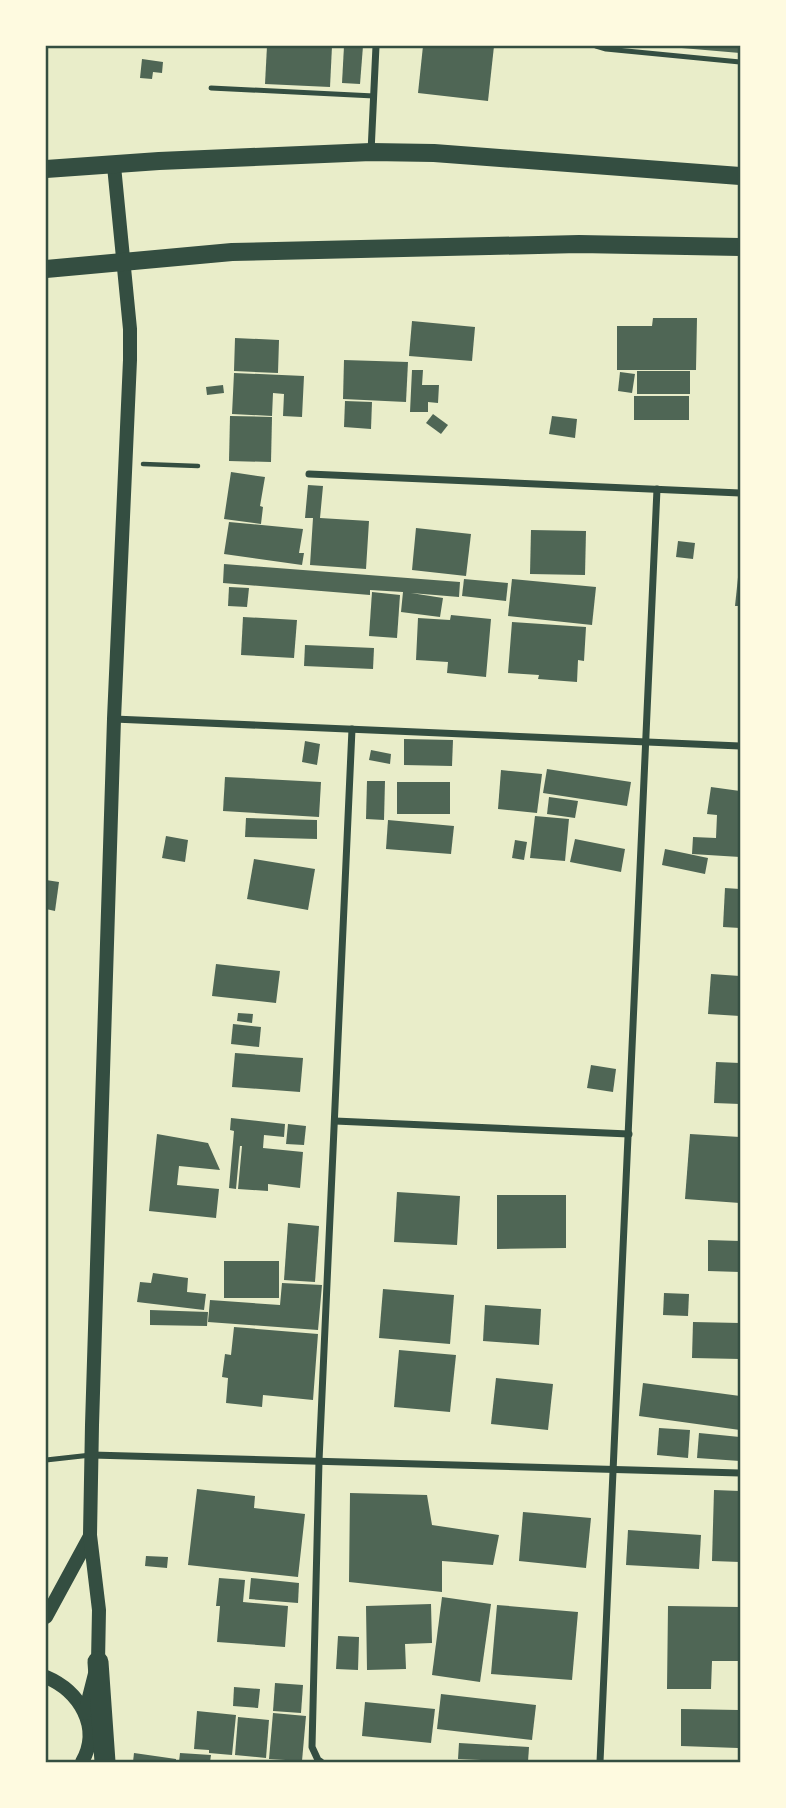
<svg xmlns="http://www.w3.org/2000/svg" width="786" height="1808" font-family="Quicksand,sans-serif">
<rect width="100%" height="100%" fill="#e9edc9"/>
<g fill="#4f6655">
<path d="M267,46H332L330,87L265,84Z"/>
<path d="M344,46H363L360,84L342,83Z"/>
<path d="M423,46H494L488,101L418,93Z"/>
<path d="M670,46H740V53L670,47Z"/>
<path d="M142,59L163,62L162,73L153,72L152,79L140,78Z"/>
<path d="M653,318H697L696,370H617V326H652Z"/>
<path d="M412,321L475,327L472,361L409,356Z"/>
<path d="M235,338L279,340L278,373L234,371Z"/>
<path d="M344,360L408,362L406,402L343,399Z"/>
<path d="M412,370H423L422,385H439L438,403L428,402V412H410Z"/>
<rect x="637" y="371" width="53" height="23"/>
<path d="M620,372L635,374L632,393L618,391Z"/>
<path d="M234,373L304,376L302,417L283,416L284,394L273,393L272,416L232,414Z"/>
<path d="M223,385L224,393L207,395L206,387Z"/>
<rect x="634" y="396" width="55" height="24"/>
<path d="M345,401L372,402L371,429L344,427Z"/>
<path d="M433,414L448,425L441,434L426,423Z"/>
<path d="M230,416L272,417L271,462L229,461Z"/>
<path d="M552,416L577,419L575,438L549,434Z"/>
<path d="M231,472L265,477L260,506L263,507L261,524L224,519Z"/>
<path d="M308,485L323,486L320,518L369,521L366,569L310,565L313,518H305Z"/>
<path d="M229,522L303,529L299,553H304L302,565L224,554Z"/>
<path d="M416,528L471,534L466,576L412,570Z"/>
<path d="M531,530L586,531L585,575L530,574Z"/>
<path d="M678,541L695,543L693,559L676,557Z"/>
<path d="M224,564L460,582L459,597L411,593L443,598L440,617L401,612L403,592L370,590V595L223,583Z"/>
<path d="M739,568H740V606H735Z"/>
<path d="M464,579L508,583L506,601L462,596Z"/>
<path d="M512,579L596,587L592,625L508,616Z"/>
<path d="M229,587L249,588L247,607L228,606Z"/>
<path d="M372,592L400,595L397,638L369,636Z"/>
<path d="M451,615L491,619L486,677L447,673L448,662L416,660L418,618L450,620Z"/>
<path d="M243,617L297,620L294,658L241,655Z"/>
<path d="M512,622L586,627L584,661L578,660L577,682L538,679L539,675L508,673Z"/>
<path d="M305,645L374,648L373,669L304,666Z"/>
<path d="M404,739L453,740L452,766L404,765Z"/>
<path d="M305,741L320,744L317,765L302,762Z"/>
<path d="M371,750L391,754L390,764L369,760Z"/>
<path d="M547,769L631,782L627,806L543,793Z"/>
<path d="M501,770L542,774L537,813L498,809Z"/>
<path d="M225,777L321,782L319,817L223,811Z"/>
<path d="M367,781H385L384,820L366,819Z"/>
<rect x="397" y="782" width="53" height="32"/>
<path d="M711,787L740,791V857L692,854L693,837L716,838L717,815L707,814Z"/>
<path d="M549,797L578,801L575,818L547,814Z"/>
<path d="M535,816L569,819L565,861L530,858Z"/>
<path d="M246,818L317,820V839L245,837Z"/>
<path d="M388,820L454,826L451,854L386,849Z"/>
<path d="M166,836L188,840L185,862L162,858Z"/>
<path d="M575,839L625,849L621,872L570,862Z"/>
<path d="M515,840L527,842L524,860L512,858Z"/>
<path d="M665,849L708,858L705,874L662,865Z"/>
<path d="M254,859L315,869L308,910L247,899Z"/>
<path d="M46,880L59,882L55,911L46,909Z"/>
<path d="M725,888L740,889V928L723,927Z"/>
<path d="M216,964L280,971L276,1003L212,996Z"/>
<path d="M711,974L740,976V1016L708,1014Z"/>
<path d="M238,1013L253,1014L252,1023L237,1021Z"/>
<path d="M233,1024L261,1027L259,1047L231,1044Z"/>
<path d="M235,1053L303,1058L300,1092L232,1087Z"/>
<path d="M716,1062L740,1063V1104L714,1103Z"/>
<path d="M591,1065L616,1069L613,1092L587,1088Z"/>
<path d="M231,1118L285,1124L284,1137L264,1135L263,1148L303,1152L300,1188L268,1184V1191L238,1189L242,1146H240L236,1189L229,1188L234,1131L230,1130Z"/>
<path d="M288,1124L306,1126L304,1145L286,1144Z"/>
<path d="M157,1134L208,1143L220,1170L179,1166L177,1185L219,1189L216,1218L149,1211Z"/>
<path d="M690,1134L740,1137V1203L685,1199Z"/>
<path d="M397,1192L460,1196L457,1245L394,1242Z"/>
<path d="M497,1195H566V1248L497,1249Z"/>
<path d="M288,1223L319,1226L315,1282L284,1280Z"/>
<path d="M708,1240L740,1241V1272L708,1271Z"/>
<rect x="224" y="1261" width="55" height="37"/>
<path d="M153,1273L188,1278L187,1292L206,1294L204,1310L137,1302L140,1282L151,1283Z"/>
<path d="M282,1283L322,1285L318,1330L208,1322L210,1300L280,1305Z"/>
<path d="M383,1289L454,1295L450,1344L379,1338Z"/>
<path d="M664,1293L689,1294L688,1316L663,1315Z"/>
<path d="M485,1305L541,1309L539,1345L483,1341Z"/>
<path d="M150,1310L208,1312L207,1326L150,1325Z"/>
<path d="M693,1322L740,1323V1359L692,1358Z"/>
<path d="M234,1327L318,1334L313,1400L263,1395L262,1407L226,1403L228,1378L222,1377L225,1354L231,1355Z"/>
<path d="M399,1350L456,1355L450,1412L394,1407Z"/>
<path d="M496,1378L553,1384L548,1430L491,1424Z"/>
<path d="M643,1383L740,1396V1430L639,1416Z"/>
<path d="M659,1428L690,1430L688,1458L657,1455Z"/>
<path d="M699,1433L740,1437V1461L697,1458Z"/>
<path d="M197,1489L255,1496L254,1508L305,1514L298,1577L188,1565Z"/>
<path d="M714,1490L740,1491V1562L712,1561Z"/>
<path d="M350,1493L427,1495L432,1525L499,1535L493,1565L442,1561V1592L349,1582Z"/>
<path d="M523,1512L591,1518L586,1568L519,1561Z"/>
<path d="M628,1530L701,1535L699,1569L626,1565Z"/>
<path d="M146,1556L168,1557L167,1568L145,1566Z"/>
<path d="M219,1578L245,1580L243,1602L288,1606L285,1647L217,1642L220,1606H216Z"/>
<path d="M251,1578L299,1583L298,1603L249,1599Z"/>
<path d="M442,1597L491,1604L480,1682L432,1675Z"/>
<path d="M431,1604L432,1643L405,1644L406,1669L367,1670L366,1606Z"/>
<path d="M497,1605L578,1612L572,1680L491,1674Z"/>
<path d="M668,1606L740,1607V1661H712L711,1689H667Z"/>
<path d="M338,1636L359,1637L358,1670L336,1669Z"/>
<path d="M275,1683L303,1685L301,1713L273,1711Z"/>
<path d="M234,1687L260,1689L258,1708L233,1706Z"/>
<path d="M441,1694L536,1705L532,1740L437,1729Z"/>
<path d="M365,1702L435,1709L431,1743L362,1736Z"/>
<path d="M681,1709L739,1710L738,1748L681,1746Z"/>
<path d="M197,1711L236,1715L232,1755L209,1753V1750L194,1749Z"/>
<path d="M273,1713L306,1716L302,1761L269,1759Z"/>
<path d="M238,1717L269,1720L266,1758L235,1755Z"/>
<path d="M459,1743L529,1747L528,1762L458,1759Z"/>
<path d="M134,1753L176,1759V1762H133Z"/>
<path d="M180,1753L211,1755L210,1762H179Z"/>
</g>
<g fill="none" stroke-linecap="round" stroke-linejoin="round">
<path stroke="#344e41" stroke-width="4.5" d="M143,464L198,466"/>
<g stroke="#344e41" stroke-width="5">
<path d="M596,46L606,49L740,62"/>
<path d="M211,88L374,96"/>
<path d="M46,1460L91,1455"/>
</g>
<g stroke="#344e41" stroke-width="7">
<path d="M371,152L376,46"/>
<path d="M309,474L740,493"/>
<path d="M114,719L740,746"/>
<path d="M335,1121L629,1134"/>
<path d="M92,1455L740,1473"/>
<path d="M321,1762L318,1760L312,1747L319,1461L352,729"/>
<path d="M600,1762L657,489"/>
</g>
<g stroke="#344e41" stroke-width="14">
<path d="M46,1617L90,1536"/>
<path d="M46,1677C79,1691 102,1727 82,1762"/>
<path d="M85,1713L98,1662L99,1610L90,1535L92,1425L114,719L130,360V329L114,166"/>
</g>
<g stroke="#344e41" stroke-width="18">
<path d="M46,169L159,161L371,152L434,153L740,176"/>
<path d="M46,269L232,252L579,244L740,247"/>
</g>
<path stroke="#344e41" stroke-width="21" d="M98,1662L105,1762"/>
</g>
<rect width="786" height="1808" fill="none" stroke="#fefae0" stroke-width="94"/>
<rect x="47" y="47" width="692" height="1714" fill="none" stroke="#344e41" stroke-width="2.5"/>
</svg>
